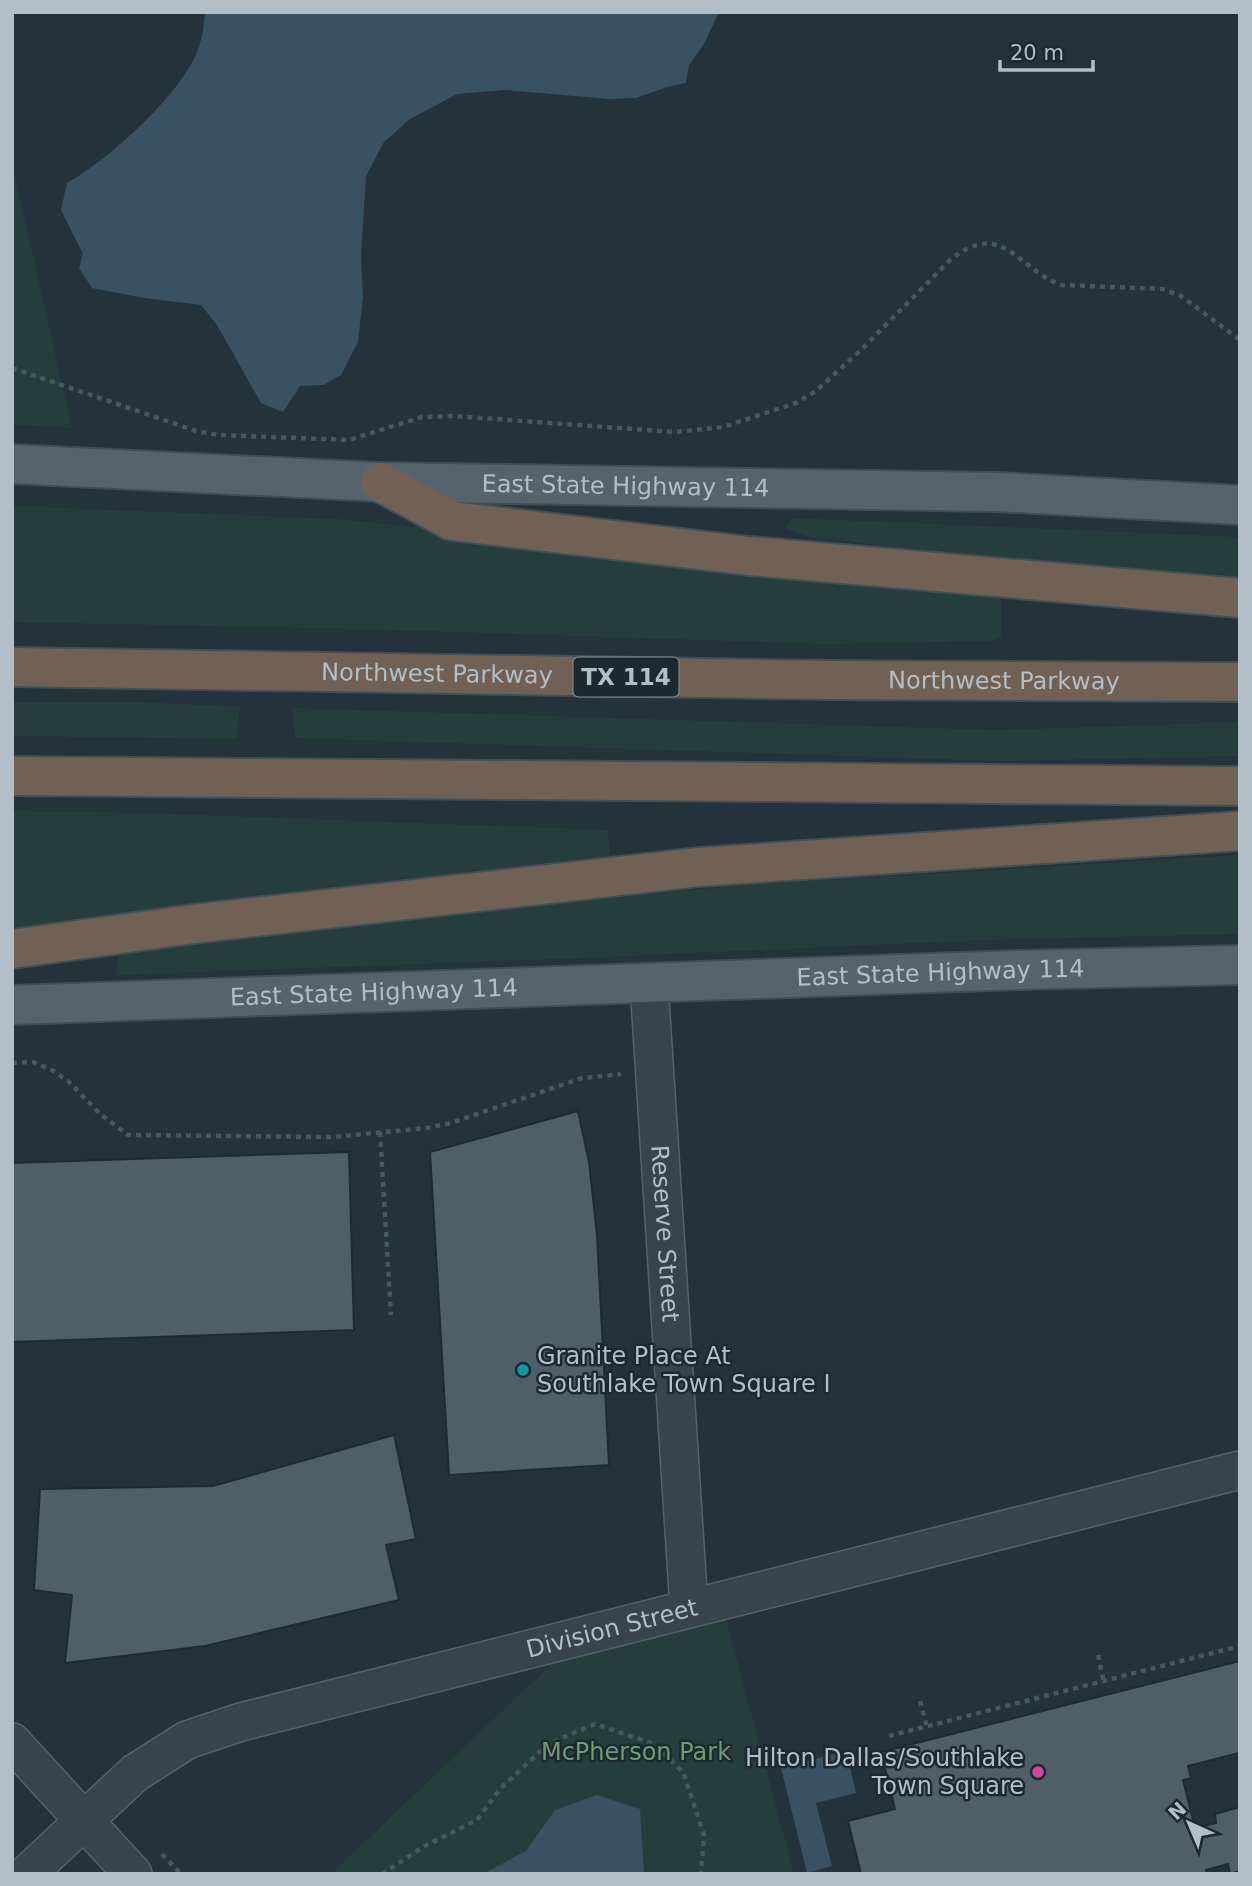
<svg xmlns="http://www.w3.org/2000/svg" width="1252" height="1886" font-family="'DejaVu Sans',sans-serif">
<rect width="100%" height="100%" fill="#23323b"/>
<g fill="#263e3b">
<path d="M12,163L72,428L12,425Z"/>
<path d="M12,506L337,519L654,552L1001,593V636L993,641L827,644L361,629L12,622Z"/>
<path d="M791,518L1240,537V582L1012,561L810,537L786,529Z"/>
<path d="M12,702H139L240,707L237,739L12,736Z"/>
<path d="M292,708L998,730L1240,722V756L998,761L295,738Z"/>
<path d="M12,811L147,813L608,830L611,867L12,930Z"/>
<path d="M1240,855V934L982,940L583,958L116,975L118,955L232,939L454,916L608,897L761,884Z"/>
<path d="M721,1600L794,1874H331L581,1636Z"/>
</g>
<g fill="#385262">
<path d="M205,12H719L704,44L689,65L686,83L667,87L636,98L609,99L504,90L457,94L410,119L384,142L366,176L361,255L363,297L358,342L341,375L324,385L300,386L283,412L261,403L217,325L201,305L144,298L92,288L79,268L83,254L61,210L67,183C107,161 179,96 196,54C202,41 204,27 205,12Z"/>
<path d="M846,1751L856,1793L816,1803L832,1866L807,1873L781,1768Z"/>
<path d="M597,1795L640,1809L644,1874H483L526,1851L555,1810Z"/>
</g>
<g fill="#4f5f69" stroke="#1e2b32" stroke-width="2">
<path d="M578,1111L589,1162L597,1235L609,1465L449,1475L430,1152Z"/>
<path d="M349,1152L354,1330L12,1342V1163Z"/>
<path d="M394,1435L416,1539L386,1545L399,1600L205,1646L65,1663L72,1595L34,1590L40,1489L213,1486Z"/>
<path d="M1240,1661V1757L1239,1753L1188,1766L1191,1778L1183,1780L1195,1828L1216,1823L1215,1814L1240,1807V1871L1230,1874L1228,1864L1206,1870L1207,1874H861L848,1821L895,1809L881,1752Z"/>
</g>
<g fill="none" stroke-linecap="round" stroke-linejoin="round">
<g stroke="#556269" stroke-width="40">
<g id="minor">
<path id="s1" d="M649,984L689,1608"/>
<path d="M12,1742L133,1874"/>
<path id="s2" d="M27,1874L135,1773L187,1740L241,1722L1240,1470"/>
</g>
</g>
<g stroke="#404d54" stroke-width="42">
<g id="major">
<path id="s3" d="M12,464L380,482L997,492L1240,505"/>
<path id="s4" d="M12,1005L1017,970L1240,965"/>
</g>
</g>
<g stroke="#424f56" stroke-width="42">
<g id="highway">
<path d="M380,482L452,521L749,556L1240,598"/>
<path id="s5" d="M12,667L831,680L1240,682"/>
<path d="M12,776C421,782 831,780 1240,786"/>
<path d="M12,949L193,924L699,867L1240,831"/>
</g>
</g>
<g stroke="#455a59" stroke-width="4.5" stroke-dasharray="5 5" stroke-linecap="butt">
<path d="M12,368L196,431L219,435L349,440L422,417L453,416L674,432L723,427L796,403L816,391L863,348L950,260C1003,218 1016,268 1061,285L1162,289L1181,296L1240,340"/>
<path d="M12,1063L33,1062L52,1070L68,1081L99,1113L128,1135L332,1137L427,1128L451,1123L582,1078L621,1074"/>
<path d="M380,1132L391,1315"/>
<path d="M1098,1655L1104,1683"/>
<path d="M920,1701L927,1727"/>
<path d="M889,1736L1240,1646"/>
<path d="M162,1854L181,1874"/>
<path d="M382,1874L425,1846L477,1820L500,1789L548,1744L595,1724L654,1744L683,1772L704,1835L701,1874"/>
</g>
<use href="#minor" stroke="#37444b" stroke-width="37"/>
<use href="#major" stroke="#55636b" stroke-width="38"/>
<use href="#highway" stroke="#716054" stroke-width="38"/>
</g>
<circle fill="#0f9aa8" stroke="#1c2930" stroke-width="2.5" cx="523" cy="1370" r="7"/>
<circle fill="#d1479c" stroke="#1c2930" stroke-width="2.5" cx="1038" cy="1772" r="7"/>
<g text-anchor="middle" stroke-width="5" stroke-linejoin="round" paint-order="stroke">
<rect fill="#1c2930" stroke="#86929a" stroke-width="2" x="573.5" y="657.5" width="105" height="39" rx="5"/>
<g font-size="23" font-weight="bold" fill="#b3bfc7">
<text x="626" y="685">TX 114</text>
</g>
<g font-size="24" fill="#b3bfc7" stroke="#1c2930">
<text dy="8" stroke="none"><textPath href="#s3" startOffset="614">East State Highway 114</textPath></text>
<text dy="8" stroke="none"><textPath href="#s5" startOffset="425">Northwest Parkway</textPath></text>
<text dy="8" stroke="none"><textPath href="#s5" startOffset="992">Northwest Parkway</textPath></text>
<text dy="8" stroke="none"><textPath href="#s4" startOffset="929">East State Highway 114</textPath></text>
<text dy="8" stroke="none"><textPath href="#s4" startOffset="362">East State Highway 114</textPath></text>
<text dy="8" stroke="none"><textPath href="#s1" startOffset="250">Reserve Street</textPath></text>
<text dy="8" stroke="none"><textPath href="#s2" startOffset="649">Division Street</textPath></text>
</g>
<g font-size="24" fill="#b3bfc7" stroke="#1c2930" text-anchor="start">
<text x="537" y="1364">Granite Place At<tspan x="537" dy="28">Southlake Town Square I</tspan></text>
<text x="1024" y="1766" text-anchor="end">Hilton Dallas/Southlake<tspan x="1024" dy="28">Town Square</tspan></text>
</g>
<g font-size="24" fill="#719c72" stroke="#1c2930">
<text x="636" y="1760">McPherson Park</text>
</g>
</g>
<rect width="1252" height="1886" fill="none" stroke="#b3bfc7" stroke-width="28"/>
<g transform="translate(1189 1823) rotate(316)" stroke="#1c2930" stroke-width="5" paint-order="stroke">
<path d="M0-5L12 26L0 18L-12 26Z" fill="#b3bfc7"/>
<text y="-10" font-size="19" font-weight="bold" text-anchor="middle" fill="#b3bfc7">N</text>
</g>
<path d="M1000 60v10h93v-10" fill="none" stroke="#b3bfc7" stroke-width="3.5"/>
<text x="1010" y="60" font-size="21" fill="#b3bfc7" stroke="#1c2930" stroke-width="5" paint-order="stroke">20 m</text>
</svg>
